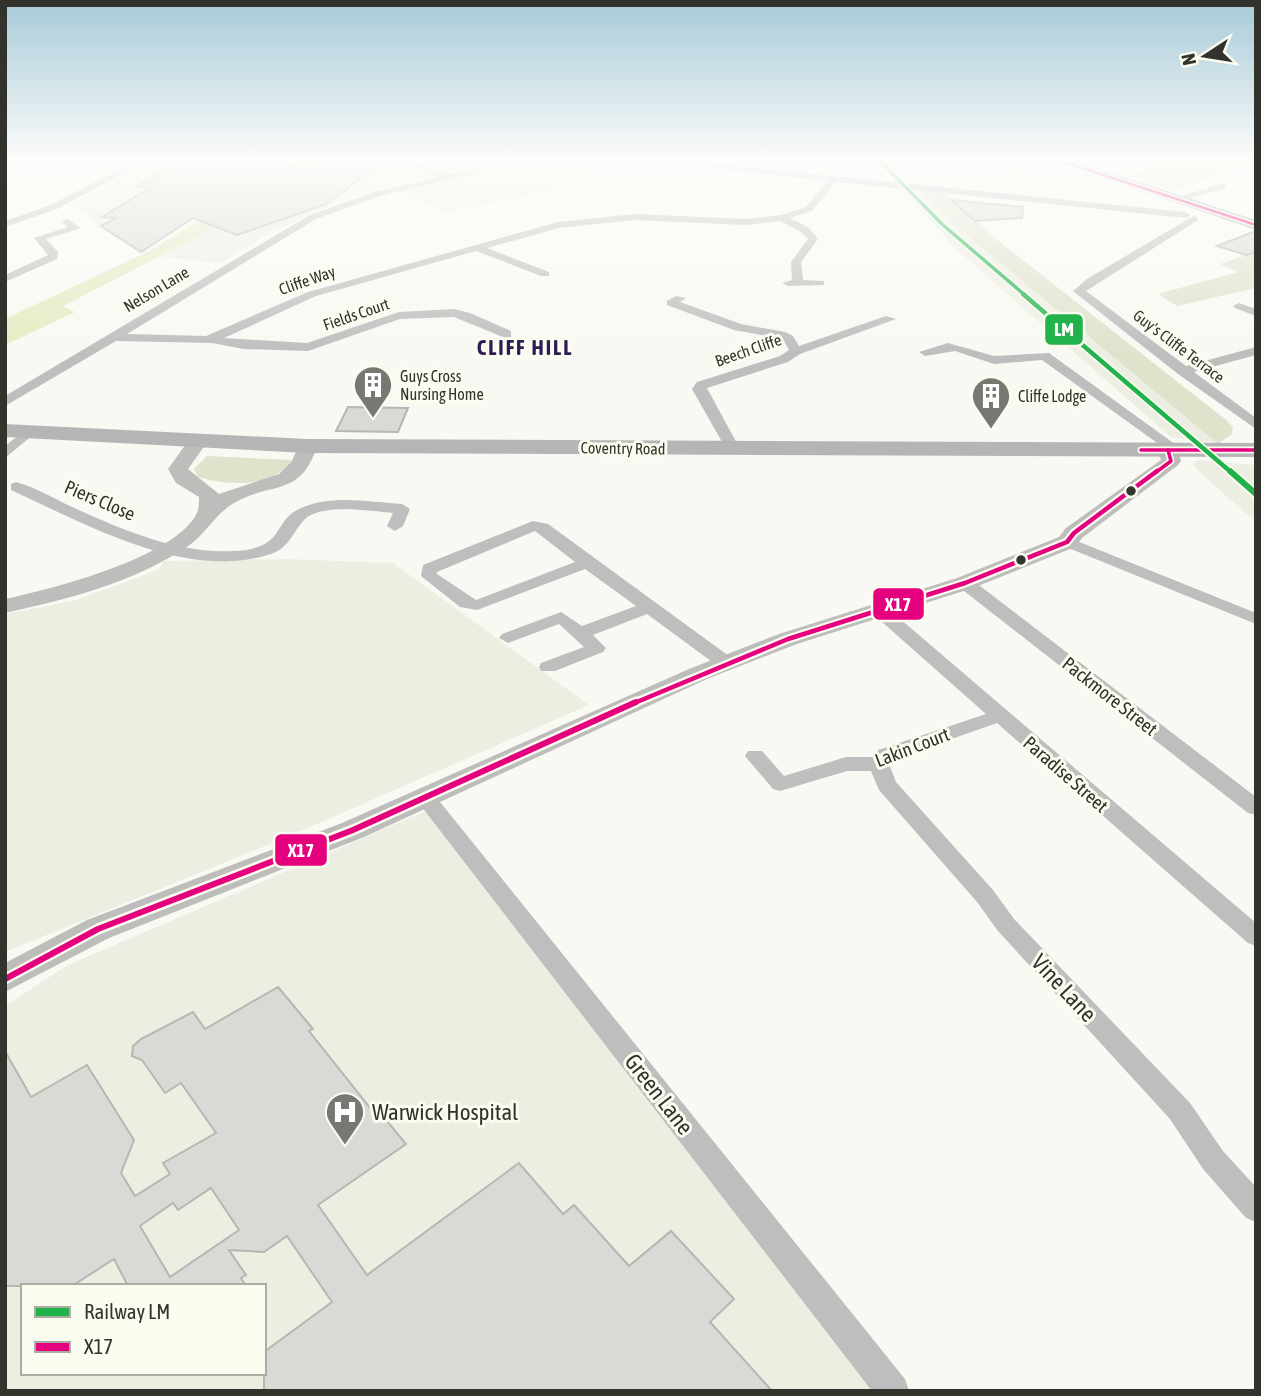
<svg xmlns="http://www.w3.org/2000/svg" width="1261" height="1396" font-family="'Asap Condensed',sans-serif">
<rect width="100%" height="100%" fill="#f9f9f3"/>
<g fill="#edeee2" fill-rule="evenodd">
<path d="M153,159H293L140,252L71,205Z"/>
<path d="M317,159H514L388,185L344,199L268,234L220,263L162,257Z"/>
<path d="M504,165L607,179L446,212L395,191Z"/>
<path d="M902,190L919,191L974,241L1218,444L1171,437L956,249Z"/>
<path d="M1198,460L1256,465V522L1198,471L1193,464Z"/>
<path d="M285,559L393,563L589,705L287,837L5,952V614L73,601L158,570L164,561Z"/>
<path d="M426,811L873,1391H5V1006L68,965ZM23,1286H264V1373H23Z"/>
</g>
<g fill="#e0e2cc">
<path d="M1175,159H1255L1172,191L1129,176Z"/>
<path d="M917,189L943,192L1001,243L1226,420L1233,427L1232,434L1218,444L974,241Z"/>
<path d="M1256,252V288L1177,306L1158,294L1238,272L1220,264Z"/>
<path d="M207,456L292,460C274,488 228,486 198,477L194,469Z"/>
</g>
<path fill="#e5eac1" d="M300,159H317L190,241L63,306L75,312L5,345V319L151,250Z"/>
<g fill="#d9dad5" stroke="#b6b6b2" stroke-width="2" fill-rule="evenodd">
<path d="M331,159L384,161L326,204L237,235L193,218L141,252L101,226L116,218L102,217L150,188L137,186L185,160L316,169Z"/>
<path d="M951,200L1023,207L1022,218L975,221Z"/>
<path d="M1253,232H1256V252L1246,255L1217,246Z"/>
<path d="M348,407L408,408L398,432L336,431Z"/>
<path d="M278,987L313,1029L309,1031L379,1119L383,1116L406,1144L318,1205L367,1275L519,1163L563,1214L574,1205L629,1266L671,1231L734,1299L710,1322L772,1391H264V1352L332,1302L287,1236L264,1252L229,1250L246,1275L241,1278L246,1286H128L114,1259L72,1286H5V1051L31,1097L87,1065L134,1140L121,1173L135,1196L170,1174L163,1163L216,1133L181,1083L165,1093L142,1060L132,1056L133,1046L141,1039L193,1012L205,1029ZM211,1188L239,1230L170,1277L140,1226L173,1203L178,1210Z"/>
</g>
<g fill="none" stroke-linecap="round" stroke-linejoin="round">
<g fill="#bebebe" fill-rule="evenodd">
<path d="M139,159H150L57,209L5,227V221L51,205Z"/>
<path d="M398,159C417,159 432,173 450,174C470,175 504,159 530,159L377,197L316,219L127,334L206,336L308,292L558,222L635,214L746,219L781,215L806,207L827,181L636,159H667L1186,212L1191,215L1186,218L836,182L812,211L790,218L809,228L818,239L801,262L803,280L824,281V285L788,286L782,283L792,280L791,262L808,239L801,232L780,221L746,225L635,220L559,228L487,248L549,272V276H541L476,251L316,296L224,338L307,343L399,312L454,309L470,313L511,331V337H503L454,317L400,319L308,351L244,349L212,343L116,341L5,406V396L310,215L371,193L439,177Z"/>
<path d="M944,159H956L966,165L959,167Z"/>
<path d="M1224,183L1227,188L1179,201L1174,198Z"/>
<path d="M1195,215L1198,220L1086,291L1186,366L1256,347V355L1194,372L1256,418V429L1178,374L1073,291L1087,279Z"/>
<path d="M67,219L81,228L46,239L58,252L57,259L5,282V275L48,255L34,238L68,227L62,222Z"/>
<path d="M676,296L686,298L680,302L741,324L785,332L793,336L799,346L886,316L896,319L800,354L788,362L707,388L740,449L733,453L726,449L692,389L697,382L780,356L789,350L784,341L778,338L734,330L667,305V301Z"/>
<path d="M1239,303L1256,309V316L1235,308L1233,306Z"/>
<path d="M948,343L994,356L1049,353L1183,450L1181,453H1171L1042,360L994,364L955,351L925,356L919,352Z"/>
<path d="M29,427L34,428V434L5,458V446Z"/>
<path d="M16,482C35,487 53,498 70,506C121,529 176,554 233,551C287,549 271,521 301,508C331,494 371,502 402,504L410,509L403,526L395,531L387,526L393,513C370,511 320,503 304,520C292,533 289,548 271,554C188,582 85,524 11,490V484Z"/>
<path d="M533,521L548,524L733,659L735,663L733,667H719L647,614L593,635L606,648L603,652L555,671H541L539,667L541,663L584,647L559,624L508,643L499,638L502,634L561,612L582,626L636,606L585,569L477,610L460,607L421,576L423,565ZM535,531L575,562L476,600L437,574V572Z"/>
<path d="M1067,537L1256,613V624L1061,545L1059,542Z"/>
<path d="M965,578L971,579L1256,797V815L1248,813L959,587L956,583L959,579Z"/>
<path d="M879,605L885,606L1256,923V946L1248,943L997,723L892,760L889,764L896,782L993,890L1014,919L1190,1103L1223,1151L1256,1187V1222L1246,1218L1203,1169L1170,1119L998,931L977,902L879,790L871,771H847L780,791L773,789L745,756L748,751H762L784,776L846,757H873L878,750L986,714L873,614L870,610Z"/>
<path d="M425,790L432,792L905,1379L909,1391H872L418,802L414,797L418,792Z"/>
</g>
<g fill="#bdbdbc" fill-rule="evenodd">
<path d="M198,435L208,441L188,469L219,494L279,474L292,461L300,442H314L317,446C301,498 271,481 234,503C215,514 205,535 187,547C132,583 69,599 5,613V599C51,589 175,558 197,513C199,509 199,502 199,497L176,483L168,469L191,437Z"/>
<path d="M1168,444L1178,450L1181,461L1178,465L1082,538L1075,547L973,588L797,644L707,679L364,837L109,938L5,992V963L87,920L342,823L689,669L779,634L957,578L1059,537L1066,528L1161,460L1158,450Z"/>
</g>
<g fill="#b6b5b6" fill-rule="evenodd">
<path d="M1048,159H1069L1256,220V230Z"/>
<path d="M5,424L307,439L1256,443V457L307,453L5,437Z"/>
</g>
<g stroke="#fbfcf0" stroke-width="5">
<path id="bus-1-far3" d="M1055,159L1256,225"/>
</g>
<g stroke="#fbfcf0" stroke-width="7">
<g id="bus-1-far2">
<path d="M1141,450H1256"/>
<path d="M1155,473L1171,461L1168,450"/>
</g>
</g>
<g stroke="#fbfcf0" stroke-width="9">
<path id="bus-1-far1" d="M632,704L788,639L965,583L1067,542L1074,533L1157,471"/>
</g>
<g stroke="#fbfcf0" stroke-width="11">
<path id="bus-1" d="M5,979L98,929L353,830L636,702"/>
</g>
<use href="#bus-1-far3" stroke="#e5007d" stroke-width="2.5"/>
<use href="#bus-1-far2" stroke="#e5007d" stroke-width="3.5"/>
<use href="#bus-1-far1" stroke="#e5007d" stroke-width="4.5"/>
<use href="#bus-1" stroke="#e5007d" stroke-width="6"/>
<g stroke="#fbfcf0" stroke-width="6">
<path id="rail-1-far2" d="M878,159L943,225L1026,296"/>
</g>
<g stroke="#fbfcf0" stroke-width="8">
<path id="rail-1-far1" d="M1023,294L1232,473"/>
</g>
<g stroke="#fbfcf0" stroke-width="10">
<path id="rail-1" d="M1230,471L1256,494"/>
</g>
<use href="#rail-1-far2" stroke="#22b24c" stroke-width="3.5"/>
<use href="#rail-1-far1" stroke="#22b24c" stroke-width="4.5"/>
<use href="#rail-1" stroke="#22b24c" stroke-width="6"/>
</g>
<linearGradient id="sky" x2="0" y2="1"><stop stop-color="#a7cad8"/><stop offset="0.45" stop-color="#fcfcfa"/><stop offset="1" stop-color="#fcfcfa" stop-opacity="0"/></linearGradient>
<rect width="1261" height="355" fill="url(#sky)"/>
<defs>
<g id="building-pin" transform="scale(2.0125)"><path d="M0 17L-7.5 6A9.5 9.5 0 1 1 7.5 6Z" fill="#787873" stroke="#fbfcf0"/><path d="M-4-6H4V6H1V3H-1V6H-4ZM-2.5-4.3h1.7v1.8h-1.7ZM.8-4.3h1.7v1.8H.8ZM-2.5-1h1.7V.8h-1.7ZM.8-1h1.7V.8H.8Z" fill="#fff"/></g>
<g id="hospital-pin" transform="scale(2.0125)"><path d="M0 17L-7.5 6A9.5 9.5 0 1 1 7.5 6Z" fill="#787873" stroke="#fbfcf0"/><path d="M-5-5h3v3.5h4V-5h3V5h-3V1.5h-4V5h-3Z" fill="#fff"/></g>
</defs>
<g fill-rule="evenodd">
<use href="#building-pin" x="373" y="385"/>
<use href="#building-pin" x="991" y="396"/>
<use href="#hospital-pin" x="345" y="1112"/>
</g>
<g fill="#33332e" stroke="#fbfcf0" stroke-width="2.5">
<circle cx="1131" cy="491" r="6"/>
<circle cx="1021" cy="560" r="6"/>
</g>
<g text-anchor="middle" stroke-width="6" stroke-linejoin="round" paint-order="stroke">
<g font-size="16" fill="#33332e" stroke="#fbfcf0">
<text transform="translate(307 280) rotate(-19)" y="6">Cliffe Way</text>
<text transform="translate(156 289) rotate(-31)" y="6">Nelson Lane</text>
<text transform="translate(356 314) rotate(-19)" y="6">Fields Court</text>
<text transform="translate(1179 346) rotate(37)" y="6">Guy's Cliffe Terrace</text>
<text transform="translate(748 350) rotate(-19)" y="6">Beech Cliffe</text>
<text transform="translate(623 448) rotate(1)" y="6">Coventry Road</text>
</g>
<g font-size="16" fill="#33332e" stroke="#fbfcf0" text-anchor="start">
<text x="400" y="382">Guys Cross<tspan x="400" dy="18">Nursing Home</tspan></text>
<text x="1018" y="402">Cliffe Lodge</text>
</g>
<g font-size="19" fill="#33332e" stroke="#fbfcf0">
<text transform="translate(100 500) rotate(23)" y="7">Piers Close</text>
<text transform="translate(1110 696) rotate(38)" y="7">Packmore Street</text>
<text transform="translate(912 747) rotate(-21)" y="7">Lakin Court</text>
<text transform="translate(1066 774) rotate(41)" y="7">Paradise Street</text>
</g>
<g font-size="21" font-weight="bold" letter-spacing="2" fill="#2f1c56" stroke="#fbfcf0">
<text x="525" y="355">CLIFF HILL</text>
</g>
<g font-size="23" fill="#33332e" stroke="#fbfcf0">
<text transform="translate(1064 988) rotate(47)" y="8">Vine Lane</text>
<text transform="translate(659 1094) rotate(52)" y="8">Green Lane</text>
</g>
<g font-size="23" fill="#33332e" stroke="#fbfcf0" text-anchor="start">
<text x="372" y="1120">Warwick Hospital</text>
</g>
</g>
<g stroke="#fbfcf0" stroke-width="2.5">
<rect x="1044" y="313" width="40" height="33" rx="7" fill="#22b24c"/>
<rect x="872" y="587" width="53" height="34" rx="7" fill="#e5007d"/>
<rect x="274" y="833" width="54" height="34" rx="7" fill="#e5007d"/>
</g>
<g font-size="19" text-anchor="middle" font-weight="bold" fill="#fff">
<text x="1064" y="336">LM</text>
<text x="898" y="611">X17</text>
<text x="301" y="857">X17</text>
</g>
<rect width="1261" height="1396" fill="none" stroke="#33332e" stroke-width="14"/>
<rect x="21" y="1284" width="245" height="91" fill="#fbfcf0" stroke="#abaca2" stroke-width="2"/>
<rect x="35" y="1307" width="35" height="10" fill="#22b24c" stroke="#abaca2" stroke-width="2"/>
<text x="84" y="1319" font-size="21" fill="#33332e">Railway LM</text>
<rect x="35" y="1342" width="35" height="10" fill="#e5007d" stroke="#abaca2" stroke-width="2"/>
<text x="84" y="1354" font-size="21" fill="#33332e">X17</text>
<g transform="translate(1205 56) rotate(258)" stroke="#fbfcf0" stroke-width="5" paint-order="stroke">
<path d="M0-5L12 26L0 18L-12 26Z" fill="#33332e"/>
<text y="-10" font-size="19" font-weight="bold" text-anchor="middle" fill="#33332e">N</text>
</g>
</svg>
